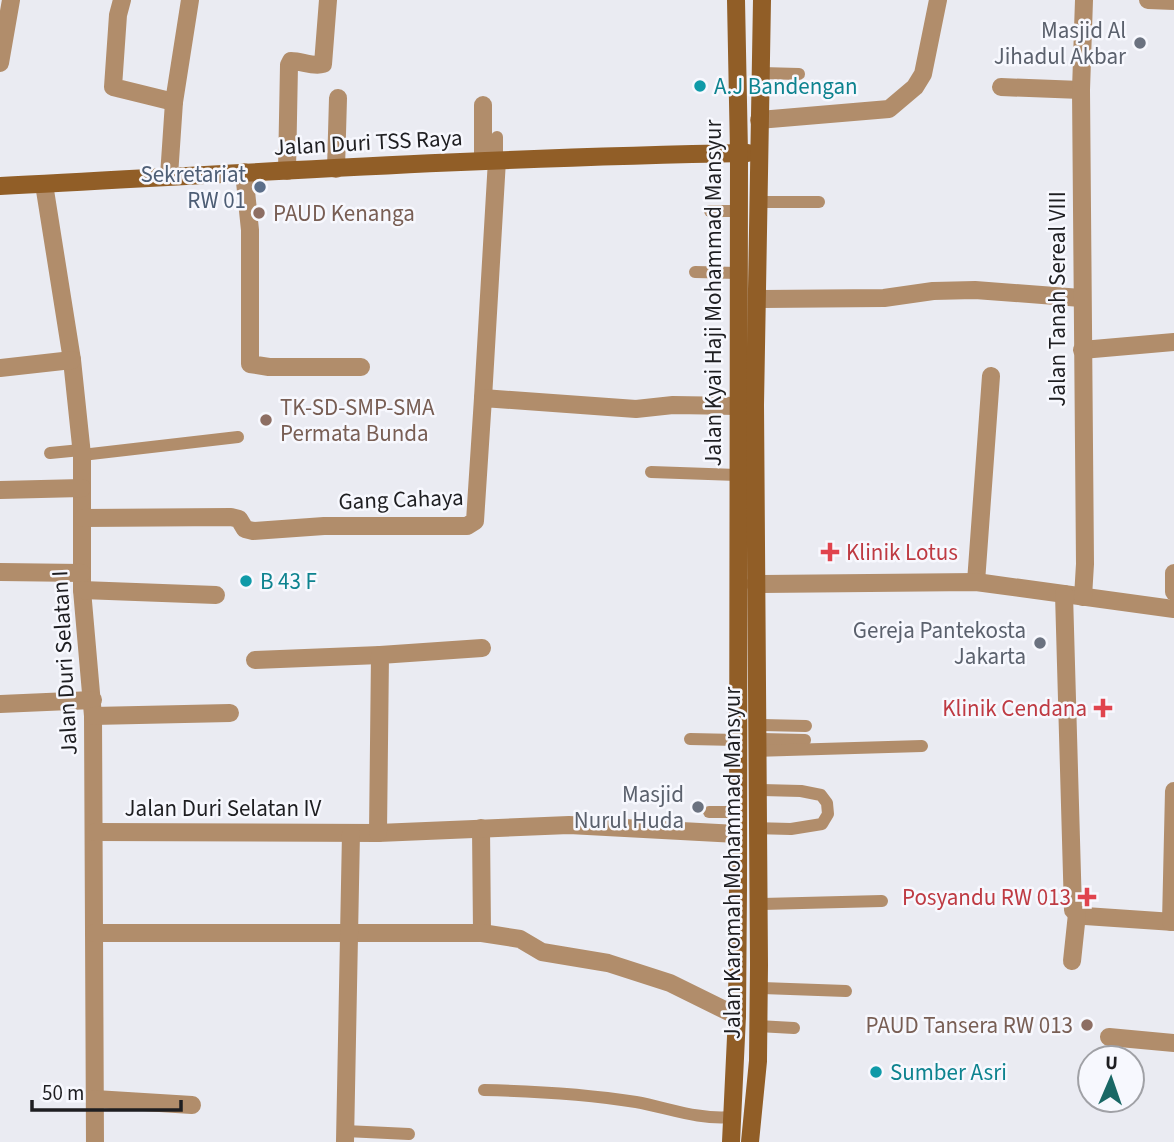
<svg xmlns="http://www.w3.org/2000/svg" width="1174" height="1142" font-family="'Source Sans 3',sans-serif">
<rect width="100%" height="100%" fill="#eaebf2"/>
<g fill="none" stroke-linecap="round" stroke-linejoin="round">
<g stroke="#b18d6b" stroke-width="12">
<path d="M760,73L799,74"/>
<path d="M497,160V137"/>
<path d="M759,202H819"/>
<path d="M710,211H738"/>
<path d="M695,272L738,273"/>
<path d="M50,453L81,450"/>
<path d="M82,455L238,437"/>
<path d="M651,472L737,475"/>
<path d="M757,725L806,726"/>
<path d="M690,739L737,740"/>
<path d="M757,739L805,740"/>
<path d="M757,751L922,746"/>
<path d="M709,812H737"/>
<path d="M757,828L791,829L822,824L828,814L827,803L821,795L801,791L757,790"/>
<path d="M758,904L882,901"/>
<path d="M759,988L846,991"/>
<path d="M758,1026L794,1028"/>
<path d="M484,1090C535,1091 586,1094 636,1102C669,1108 698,1120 732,1117"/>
<path d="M345,1131L409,1134"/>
</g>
<g stroke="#b18d6b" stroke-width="18">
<path d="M122,0L118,15L113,87L174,102"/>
<path d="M1148,0L1174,1"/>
<path d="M0,63L11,0"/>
<path d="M1001,87L1081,90"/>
<path d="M759,120L889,109L915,87L923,74L938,0"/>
<path d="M483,161V105"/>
<path d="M336,169L338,98"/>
<path d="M287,171L289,65L291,61C302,61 313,67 323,64L328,0"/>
<path d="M244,172L250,230V364L269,367H361"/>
<path d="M169,176L174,102L190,0"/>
<path d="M44,184L72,360L82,455V590L93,716L95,1142"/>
<path d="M757,299L884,298L933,291L975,290L1081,298"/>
<path d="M1082,350L1174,342"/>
<path d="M0,368L72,360"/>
<path d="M483,398L497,160"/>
<path d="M0,490L82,488"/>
<path d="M83,518L231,517L239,519L245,529L253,531L324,526H467L475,521L483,398L636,409L673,405L738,406"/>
<path d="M0,572L82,573"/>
<path d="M1174,573V592"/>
<path d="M976,582L991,376"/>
<path d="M755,584L976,582L1174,609"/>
<path d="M82,590L216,595"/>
<path d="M1064,594L1073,910L1077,914L1085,916L1174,922"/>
<path d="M1083,597L1085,564L1081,90L1084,0"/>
<path d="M255,660L380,655"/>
<path d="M0,704L93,700"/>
<path d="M93,716L230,713"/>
<path d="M481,828L482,933"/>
<path d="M95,832L378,833L569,825L737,834"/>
<path d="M378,833L380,655L482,648"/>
<path d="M1171,922L1174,791"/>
<path d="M94,933H482L520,939L542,952L608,963L670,983L737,1016"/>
<path d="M1072,961L1077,914"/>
<path d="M1109,1037L1174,1043"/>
<path d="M95,1099L192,1105"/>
<path d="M345,1142L351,833"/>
</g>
<g stroke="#915e27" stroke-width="18">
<path d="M0,186C249,173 498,157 748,153"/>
<path d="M731,1142L737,1016L738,890L739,153L736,0"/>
<path d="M750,1142L758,1061L759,965L755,405L762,0"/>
</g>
</g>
<g fill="#6b7280" stroke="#f7f8fe" stroke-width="2.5">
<circle cx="1140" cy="43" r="7"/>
<circle cx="1040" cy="643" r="7"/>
<circle cx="698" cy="807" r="7"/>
</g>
<g fill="#0f9aa8" stroke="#f7f8fe" stroke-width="2.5">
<circle cx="700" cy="86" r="7"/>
<circle cx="246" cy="581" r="7"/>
<circle cx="876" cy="1072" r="7"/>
</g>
<circle fill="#5c6f8a" stroke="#f7f8fe" stroke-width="2.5" cx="260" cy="187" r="7"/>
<g fill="#8d6e63" stroke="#f7f8fe" stroke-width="2.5">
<circle cx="259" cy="213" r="7"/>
<circle cx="266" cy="420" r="7"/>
<circle cx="1087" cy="1025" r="7"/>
</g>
<g fill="#e0444e" stroke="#f7f8fe" stroke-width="2.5">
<path d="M826.5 541.5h7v7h7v7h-7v7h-7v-7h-7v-7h7z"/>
<path d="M1099.5 697.5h7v7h7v7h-7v7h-7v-7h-7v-7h7z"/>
<path d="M1083.5 886.5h7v7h7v7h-7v7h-7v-7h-7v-7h7z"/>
</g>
<g text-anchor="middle" stroke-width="5" stroke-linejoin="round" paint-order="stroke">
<g font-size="23" fill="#5b616d" stroke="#f7f8fe" text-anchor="end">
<text x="1126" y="38">Masjid Al<tspan x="1126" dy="26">Jihadul Akbar</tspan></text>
<text x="1026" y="638">Gereja Pantekosta<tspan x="1026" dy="26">Jakarta</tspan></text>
<text x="684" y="802">Masjid<tspan x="684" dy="26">Nurul Huda</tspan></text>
</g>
<g font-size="23" fill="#0d838f" stroke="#f7f8fe" text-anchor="start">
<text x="714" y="94">A.J Bandengan</text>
<text x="260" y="589">B 43 F</text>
<text x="890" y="1080">Sumber Asri</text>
</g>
<g font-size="23" fill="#1e1e21" stroke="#f7f8fe">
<text transform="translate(368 142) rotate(-3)" y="8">Jalan Duri TSS Raya</text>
<text transform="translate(713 293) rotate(-90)" y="8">Jalan Kyai Haji Mohammad Mansyur</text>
<text transform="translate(1057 299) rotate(-90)" y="8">Jalan Tanah Sereal VIII</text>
<text transform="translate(401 499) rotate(-2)" y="8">Gang Cahaya</text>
<text transform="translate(64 663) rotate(-93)" y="8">Jalan Duri Selatan I</text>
<text x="223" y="816">Jalan Duri Selatan IV</text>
<text transform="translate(732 863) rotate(-90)" y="8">Jalan Karomah Mohammad Mansyur</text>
</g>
<g font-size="23" fill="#4e5e75" stroke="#f7f8fe" text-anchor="end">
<text x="246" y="182">Sekretariat<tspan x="246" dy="26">RW 01</tspan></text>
</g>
<g font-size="23" fill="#785e54" stroke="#f7f8fe" text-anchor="start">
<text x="273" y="221">PAUD Kenanga</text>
<text x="280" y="415">TK-SD-SMP-SMA<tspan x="280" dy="26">Permata Bunda</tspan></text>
<text x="1073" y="1033" text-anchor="end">PAUD Tansera RW 013</text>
</g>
<g font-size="23" fill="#be3a42" stroke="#f7f8fe" text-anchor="end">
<text x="846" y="560" text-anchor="start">Klinik Lotus</text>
<text x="1087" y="716">Klinik Cendana</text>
<text x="1071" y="905">Posyandu RW 013</text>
</g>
</g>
<g transform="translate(1111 1079) rotate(2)"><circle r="33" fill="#f7f8fe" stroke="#a0a1a6" stroke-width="2"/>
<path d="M0-5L12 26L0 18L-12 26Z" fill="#196765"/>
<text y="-10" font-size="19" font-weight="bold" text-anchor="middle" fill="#1e1e21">U</text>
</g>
<path d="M32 1100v10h149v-10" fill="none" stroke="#1e1e21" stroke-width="3.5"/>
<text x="42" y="1100" font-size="21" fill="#1e1e21" stroke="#f7f8fe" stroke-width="5" paint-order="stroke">50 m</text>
</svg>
